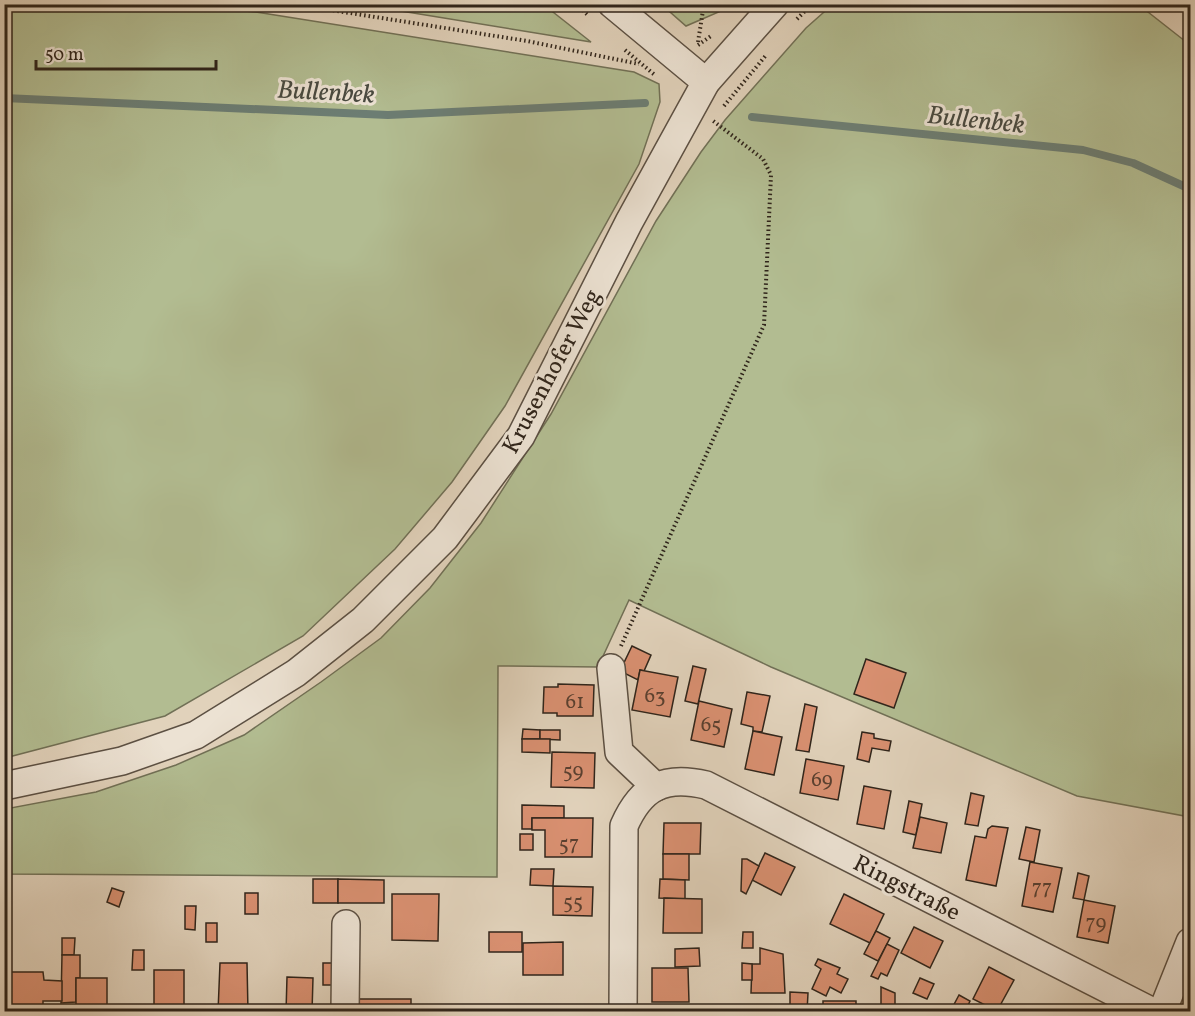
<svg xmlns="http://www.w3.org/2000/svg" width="1195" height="1016" font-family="Vollkorn,serif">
<rect width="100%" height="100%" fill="#e1d2bb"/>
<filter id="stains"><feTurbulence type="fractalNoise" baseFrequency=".00333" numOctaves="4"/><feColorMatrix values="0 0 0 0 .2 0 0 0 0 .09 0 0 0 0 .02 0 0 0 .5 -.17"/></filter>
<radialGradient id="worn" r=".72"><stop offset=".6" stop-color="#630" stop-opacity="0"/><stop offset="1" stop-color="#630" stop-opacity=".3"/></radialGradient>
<g fill="#b2bc91" stroke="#717056" stroke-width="1.5">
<path d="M176,5L256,12L634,72L659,84L660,102L639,164L505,406L452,482L395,549L303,636L165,716L5,758V5Z"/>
<path d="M364,5H544L591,42Z"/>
<path d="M662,5H730L728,8L686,26Z"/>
<path d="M832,5H1139L1190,45V817L1077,796L771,667L629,600L598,667L498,666L497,877L5,874V809L96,792L176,765L244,735L321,682L381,638L430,588L481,523L551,414L656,221L701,152L725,120L806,28Z"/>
</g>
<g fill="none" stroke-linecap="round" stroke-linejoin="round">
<g stroke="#6c7d73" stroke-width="8">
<path d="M4,98L388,115L645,103"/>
<path d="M752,117L1083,150L1133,163L1190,189"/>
</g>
</g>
<g fill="#d99071" stroke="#30251b" stroke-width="1.5">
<path d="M632,646L651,655L644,671L640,670L638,680L620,671Z"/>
<path d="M866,659L906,673L894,708L854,694Z"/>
<path d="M693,666L706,669L698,704L685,701Z"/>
<path d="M640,670L678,677L670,717L632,710Z"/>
<path d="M558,684L594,685L593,716H557V713H543L544,687H558Z"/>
<path d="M747,692L770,696L762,732L753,731V727L741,724Z"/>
<path d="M699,701L732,709L724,747L691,740Z"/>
<path d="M805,704L817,707L809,752L796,750Z"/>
<path d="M523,729L540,730V739H522Z"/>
<path d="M540,730H560V740L540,739Z"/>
<path d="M753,731L782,737L774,775L745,769Z"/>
<path d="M862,732L874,734V738L891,741L889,751L872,748L869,762L857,759Z"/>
<path d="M522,739H550V753L522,752Z"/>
<path d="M552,752L595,753L594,788L551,787Z"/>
<path d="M806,759L844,766L838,800L800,793Z"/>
<path d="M864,786L891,791L884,829L857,824Z"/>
<path d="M971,793L984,796L978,826L965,824Z"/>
<path d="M909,801L922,804L916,835L903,832Z"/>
<path d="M522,805L564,806V818H532V829H522Z"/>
<path d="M920,817L947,823L941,853L913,848Z"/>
<path d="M532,818H593L592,857H545V830H532Z"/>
<path d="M664,823H701L700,854H663Z"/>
<path d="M992,826L1008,828L996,886L966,880L975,836L986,838L988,829Z"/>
<path d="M1026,827L1040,830L1034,862L1019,859Z"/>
<rect x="520" y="834" width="13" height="16"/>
<path d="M765,853L795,867L781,895L752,880Z"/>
<path d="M663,854H689V880L663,879Z"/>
<path d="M742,859H747L759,866L746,894L741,891Z"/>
<path d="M1030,862L1062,868L1053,912L1022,906Z"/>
<path d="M531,869H554L553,886L530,885Z"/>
<path d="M1078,873L1089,876L1084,900L1073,898Z"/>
<rect x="313" y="879" width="25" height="24"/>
<path d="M338,879L384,880V903H338Z"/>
<path d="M660,879L685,880V899L659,898Z"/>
<path d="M553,886L593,887L592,916L553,915Z"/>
<path d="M112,888L124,892L119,907L107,902Z"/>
<rect x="245" y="893" width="13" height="21"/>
<path d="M392,894H439L438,941L392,940Z"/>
<path d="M844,894L884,914L870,943L830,924Z"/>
<path d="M664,898L702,899V933H663Z"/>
<path d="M1084,900L1115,906L1108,943L1077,937Z"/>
<path d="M185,906H196L195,930L185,929Z"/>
<rect x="206" y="923" width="11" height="19"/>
<path d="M914,927L943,941L930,968L901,953Z"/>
<path d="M876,931L890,938L878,961L864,954Z"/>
<rect x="489" y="932" width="33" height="20"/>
<path d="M743,932H753V948H742Z"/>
<path d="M62,938H75L74,955H62Z"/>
<path d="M563,942V975H523V943Z"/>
<path d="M887,944L899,950L887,976L881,973L878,979L871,976Z"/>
<path d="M699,948L700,966L675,967V949Z"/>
<path d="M760,948L783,954L785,993H751L752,964H760Z"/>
<path d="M133,950H144V970H132Z"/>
<path d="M62,955H80V978H76V1002L61,1003Z"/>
<path d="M818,959L840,968L837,974L848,979L841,993L830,987L826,996L812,989L821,969L815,965Z"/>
<path d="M220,963H247L248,1012H218Z"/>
<rect x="323" y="963" width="14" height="22"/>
<path d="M742,963L752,964V980H742Z"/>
<path d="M989,967L1014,980L997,1011L973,999Z"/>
<path d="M652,968H688L689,1002H652Z"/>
<rect x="154" y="970" width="30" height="41"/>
<path d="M9,972H43L44,980L62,981V1001H43V1009L9,1008Z"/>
<path d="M287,977L313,978L312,1012H286Z"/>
<rect x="76" y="978" width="31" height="33"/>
<path d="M920,978L934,984L927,999L913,993Z"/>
<path d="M881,987L895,993V1012H881Z"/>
<path d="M790,992L808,993L807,1012H790Z"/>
<path d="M959,995L970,1001L965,1012H950Z"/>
<rect x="358" y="999" width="53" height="13"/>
<rect x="823" y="1001" width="33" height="11"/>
</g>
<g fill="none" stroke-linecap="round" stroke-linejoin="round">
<g stroke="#5c5043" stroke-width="30">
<g id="minor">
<path d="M612,4L706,82"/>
<path d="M611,668L619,752L656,787"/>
<path d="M4,786L122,761L196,735L296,673L363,620L445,538L521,436L629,222L706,82L775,4"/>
<path d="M345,1012L346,924"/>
<path d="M623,1012L624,826C641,787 664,775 706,785L1153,1012"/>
<path d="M1162,1012L1190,942"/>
</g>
</g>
<g stroke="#30251b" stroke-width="4" stroke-dasharray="1.5 3" stroke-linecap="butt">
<path d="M293,4L527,41L639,64"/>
<path d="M576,4L589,16"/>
<path d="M797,19L812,4"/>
<path d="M698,42L704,4"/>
<path d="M698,45L711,36"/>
<path d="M625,50L656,76"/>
<path d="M724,106L767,54"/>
<path d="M621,646L764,325L771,175L763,159L712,120"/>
</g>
<use href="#minor" stroke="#ece2d3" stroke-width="27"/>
</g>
<g text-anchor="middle" stroke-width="6" stroke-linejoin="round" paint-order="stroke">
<g font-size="21" fill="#5a4030">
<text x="655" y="702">63</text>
<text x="575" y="708">61</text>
<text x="711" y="731">65</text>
<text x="573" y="777">59</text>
<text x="822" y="786">69</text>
<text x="569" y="850">57</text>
<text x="1042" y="894">77</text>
<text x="573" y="908">55</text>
<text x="1096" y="929">79</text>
</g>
<g font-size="24" fill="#30251b" stroke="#ece2d3">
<text transform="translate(551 371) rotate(-62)" y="8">Krusenhofer Weg</text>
<text transform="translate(907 887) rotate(27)" y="8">Ringstraße</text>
</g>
<g font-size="26" font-style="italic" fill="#494a40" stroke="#ece2d3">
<text transform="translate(326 91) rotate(3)" y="9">Bullenbek</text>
<text transform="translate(976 119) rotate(6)" y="9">Bullenbek</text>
</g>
</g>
<rect width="1195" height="1016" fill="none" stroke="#e1d2bb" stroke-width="24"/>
<rect x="6" y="6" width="1183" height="1004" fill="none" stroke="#30251b" stroke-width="3"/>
<rect x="12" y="12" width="1171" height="992" fill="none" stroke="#30251b" stroke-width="1.5"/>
<path d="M36 60v9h180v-9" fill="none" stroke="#30251b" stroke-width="3"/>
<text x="45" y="60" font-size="18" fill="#30251b" stroke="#ece2d3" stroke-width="4.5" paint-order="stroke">50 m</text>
<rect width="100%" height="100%" filter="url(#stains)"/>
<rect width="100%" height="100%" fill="url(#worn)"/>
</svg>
